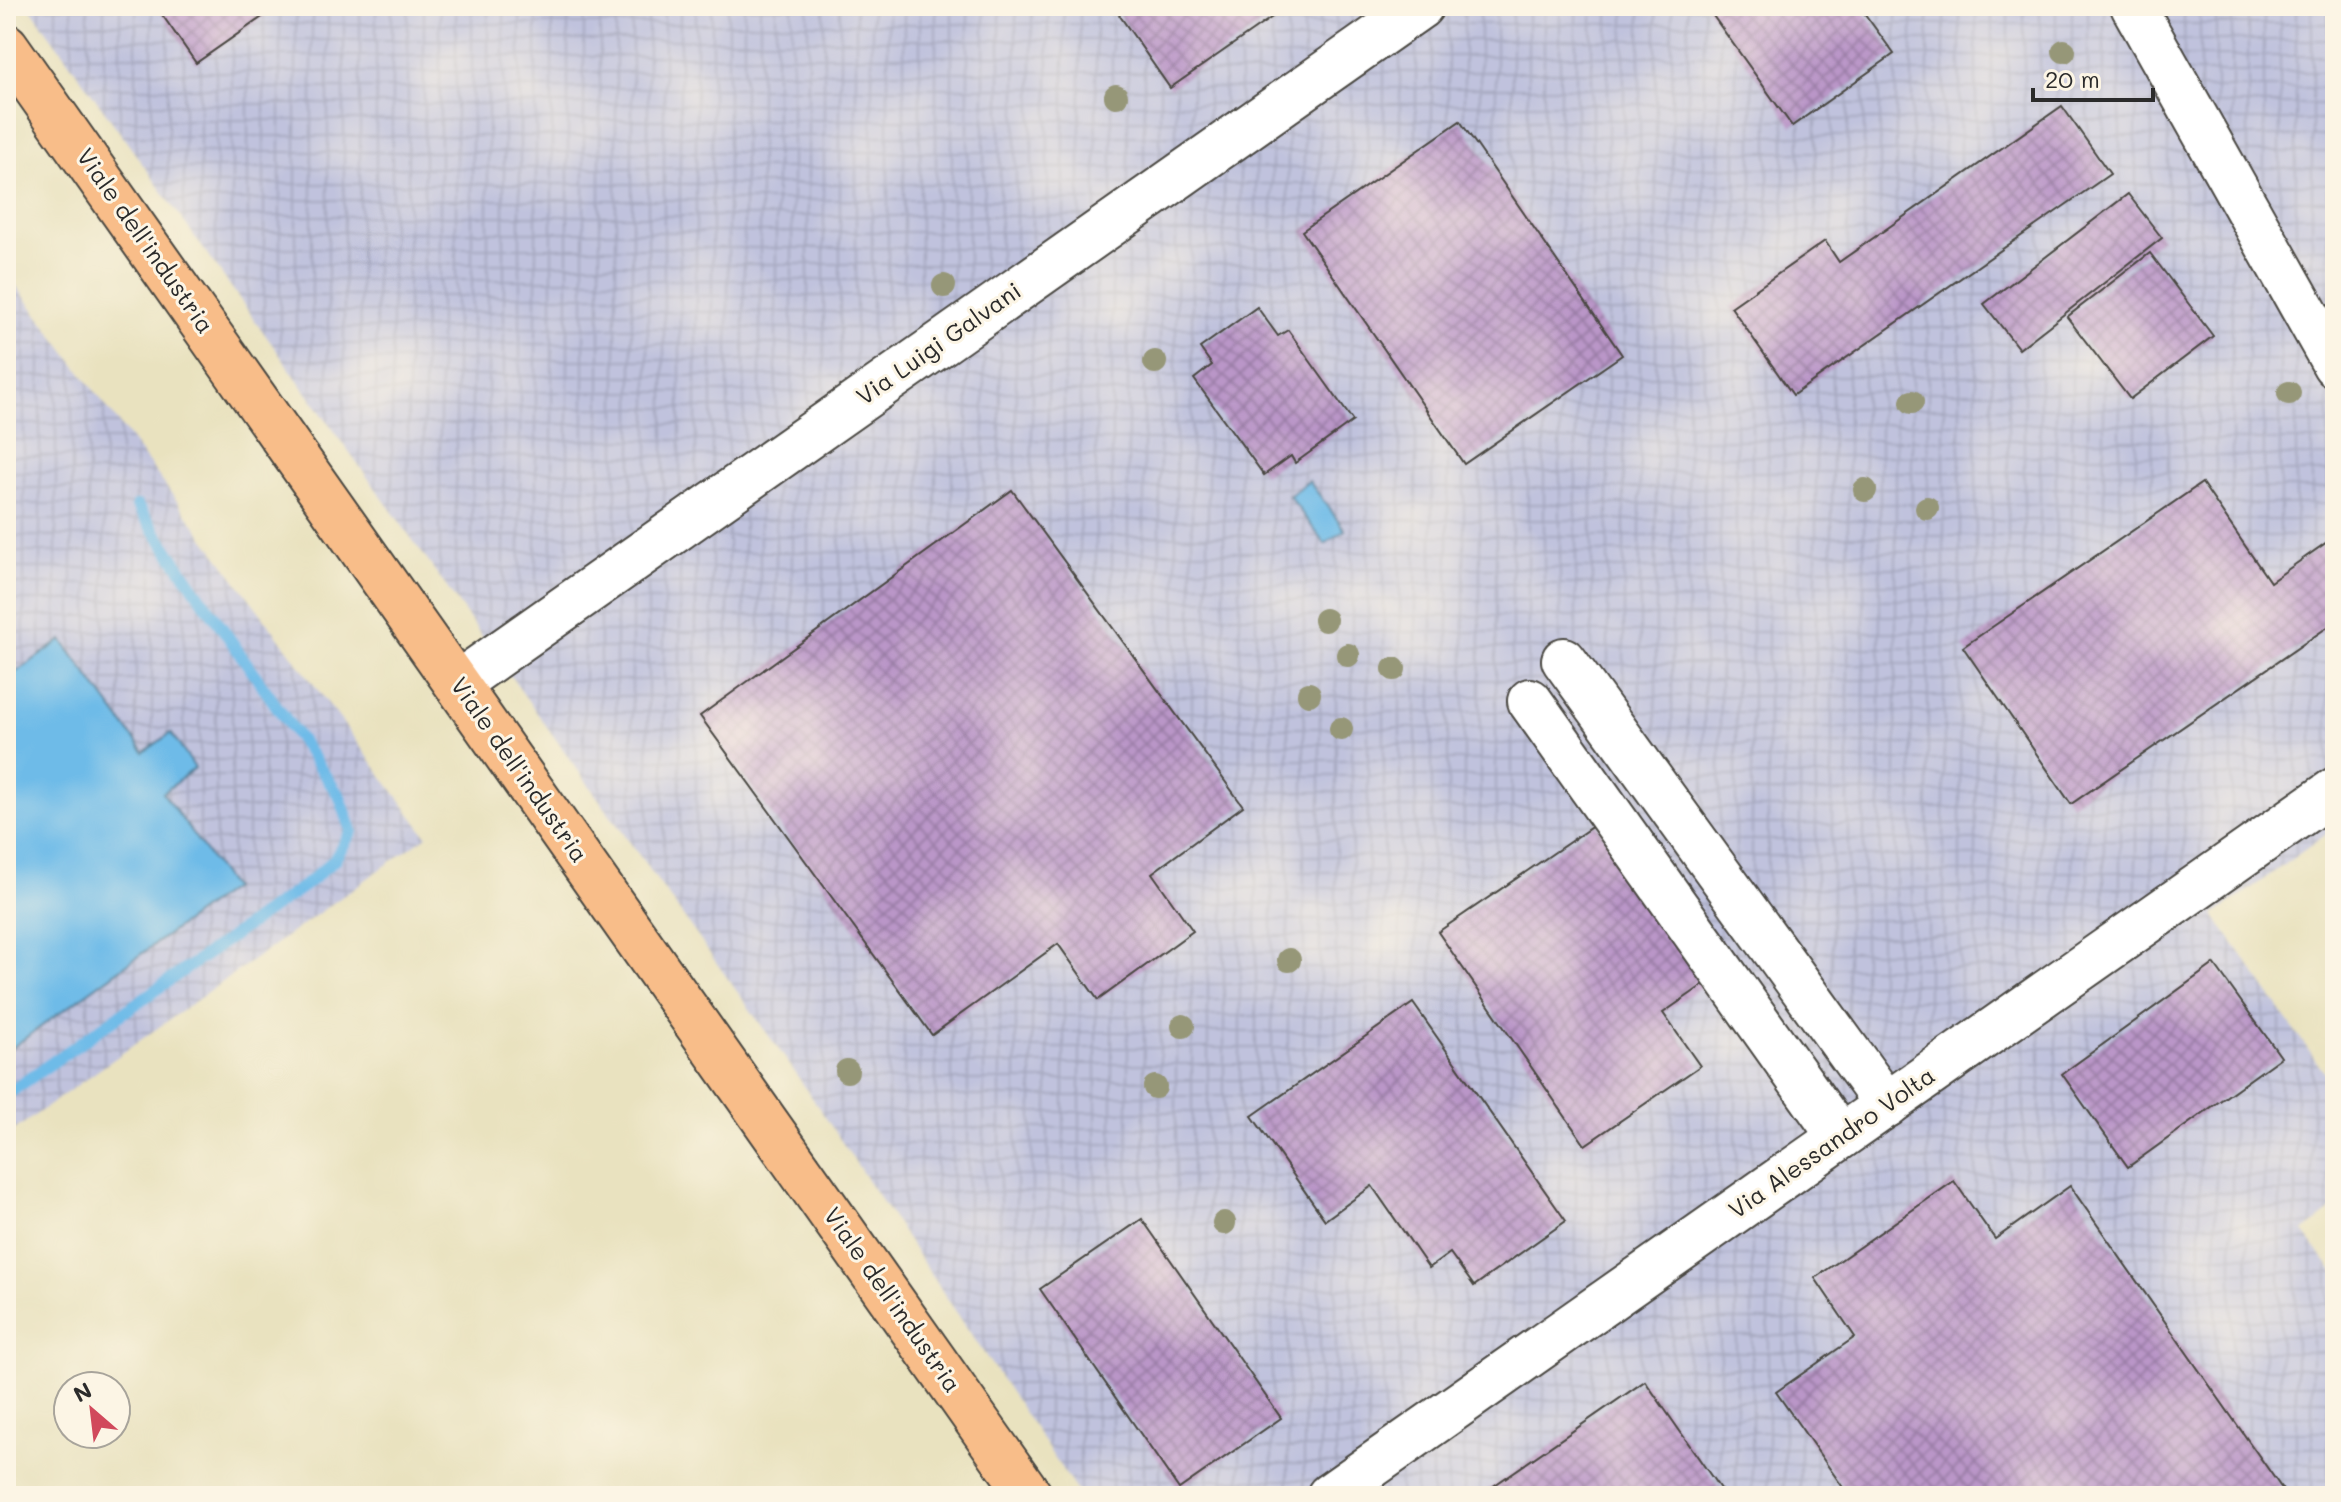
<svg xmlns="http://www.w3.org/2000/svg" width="2341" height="1502" font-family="Mali,sans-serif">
<defs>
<pattern id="industrial-grid" width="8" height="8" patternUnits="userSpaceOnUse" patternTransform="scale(2)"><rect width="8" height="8" fill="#c0c2dd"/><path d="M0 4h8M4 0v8" fill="none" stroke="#a5a7be"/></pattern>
<pattern id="building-cross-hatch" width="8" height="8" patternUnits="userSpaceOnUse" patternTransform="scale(2)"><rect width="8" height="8" fill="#ba96c8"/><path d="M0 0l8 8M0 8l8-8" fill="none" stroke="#977ba3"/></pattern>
</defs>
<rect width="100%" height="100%" fill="#fcf5e5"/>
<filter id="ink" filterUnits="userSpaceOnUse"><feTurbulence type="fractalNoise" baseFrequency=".0125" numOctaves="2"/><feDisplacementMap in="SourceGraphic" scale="16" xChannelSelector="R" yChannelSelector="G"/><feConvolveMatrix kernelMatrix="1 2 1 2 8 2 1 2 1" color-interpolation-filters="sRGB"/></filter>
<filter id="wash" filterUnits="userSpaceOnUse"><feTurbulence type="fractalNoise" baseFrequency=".006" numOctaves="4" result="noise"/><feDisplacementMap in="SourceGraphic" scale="32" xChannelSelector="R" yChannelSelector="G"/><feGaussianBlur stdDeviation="1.8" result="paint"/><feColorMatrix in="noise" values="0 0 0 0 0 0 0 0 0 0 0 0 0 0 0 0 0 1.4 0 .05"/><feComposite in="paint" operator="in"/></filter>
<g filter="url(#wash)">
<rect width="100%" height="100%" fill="#e9e2bf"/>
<g fill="url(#industrial-grid)">
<path d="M29,6H2335V828L2214,915L2335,1088V1208L2303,1232L2335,1273V1496H1080L792,1068Z"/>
<path d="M6,272L427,836L6,1136Z"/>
</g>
<g fill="#6ebbe8" stroke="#4c738a" stroke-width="2">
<path d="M1309,481L1345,530L1325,544L1289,496Z"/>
<path d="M62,640L144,752L171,733L195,768L163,793L232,888L6,1052V679Z"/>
</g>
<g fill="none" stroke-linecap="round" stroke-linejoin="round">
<path stroke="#6ebbe8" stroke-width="12" d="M6,1095L308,883L334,860L352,831L340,797L137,506"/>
</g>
<g id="blocks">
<g fill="url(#building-cross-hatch)">
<path d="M156,6H278L196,63Z"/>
<path d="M1113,6H1288L1170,88Z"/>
<path d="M1706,6H1859L1894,54L1792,126Z"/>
<path d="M2062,106L2110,174L1793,395L1731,307L1825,241L1839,262Z"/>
<path d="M1460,121L1622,355L1464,464L1302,231Z"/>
<path d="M2128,194L2162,238L2019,349L1984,304Z"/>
<path d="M2150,253L2213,336L2130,399L2067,317Z"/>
<path d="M1257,307L1278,336L1288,330L1353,421L1295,463L1291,456L1264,475L1194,379L1212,365L1200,348Z"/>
<path d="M2202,483L2270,582L2330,540L2335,547V622L2071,804L1963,647Z"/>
<path d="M1012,490L1243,806L1152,873L1193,931L1098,1000L1058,944L932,1035L700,716Z"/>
<path d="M1596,824L1706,983L1663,1013L1700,1066L1585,1145L1438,932Z"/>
<path d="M2214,964L2281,1057L2128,1167L2062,1074Z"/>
<path d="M1413,1003L1566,1221L1474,1286L1450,1253L1429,1268L1372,1186L1325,1220L1252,1116Z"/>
<path d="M1954,1181L1995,1239L2070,1186L2287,1496H1849L1776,1392L1855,1337L1815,1278Z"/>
<path d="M1142,1219L1281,1418L1179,1489L1040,1289Z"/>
<path d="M1645,1381L1725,1496H1479Z"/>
</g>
</g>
</g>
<g filter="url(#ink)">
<use href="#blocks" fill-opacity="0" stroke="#484641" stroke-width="2"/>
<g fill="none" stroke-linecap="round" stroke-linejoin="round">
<g stroke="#484641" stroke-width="48">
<g id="minor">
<path d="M2133,6L2335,365"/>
<path d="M1564,660L1887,1105"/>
<path d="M458,683L1421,6"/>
<path d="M1530,701L1840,1137"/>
<path d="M1329,1496L2335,790"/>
</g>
</g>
<g stroke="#484641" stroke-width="48">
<path id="major" d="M6,46L1030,1496"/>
</g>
<use href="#minor" stroke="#fff" stroke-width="44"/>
<use href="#major" stroke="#f8bd89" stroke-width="44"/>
</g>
<g fill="#969778">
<circle cx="2064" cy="51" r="12"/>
<circle cx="1116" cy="96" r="12"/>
<circle cx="944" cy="286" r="12"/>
<circle cx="1155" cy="362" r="12"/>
<circle cx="2289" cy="393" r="12"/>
<circle cx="1912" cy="402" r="12"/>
<circle cx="1865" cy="490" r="12"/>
<circle cx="1927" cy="508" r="12"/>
<circle cx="1325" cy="620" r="12"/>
<circle cx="1348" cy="655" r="12"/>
<circle cx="1394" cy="669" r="12"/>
<circle cx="1309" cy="694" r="12"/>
<circle cx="1341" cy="729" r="12"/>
<circle cx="1289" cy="960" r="12"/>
<circle cx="1183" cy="1026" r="12"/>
<circle cx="847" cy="1071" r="12"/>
<circle cx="1155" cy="1087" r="12"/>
<circle cx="1224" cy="1223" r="12"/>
</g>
</g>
<g text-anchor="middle" stroke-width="6" stroke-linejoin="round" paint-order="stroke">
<g font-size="24" fill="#2b2b2b" stroke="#fcf5e5">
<text transform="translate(145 241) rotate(55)" y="8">Viale dell'industria</text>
<text transform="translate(939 344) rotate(-35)" y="8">Via Luigi Galvani</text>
<text transform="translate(519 770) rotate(55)" y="8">Viale dell'industria</text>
<text transform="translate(1832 1143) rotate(-35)" y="8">Via Alessandro Volta</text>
<text transform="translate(892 1300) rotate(55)" y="8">Viale dell'industria</text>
</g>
</g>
<rect width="2341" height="1502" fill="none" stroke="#fcf5e5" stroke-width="32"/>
<g transform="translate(92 1410) rotate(332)"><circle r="38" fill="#fcf5e5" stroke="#a8a49b" stroke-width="2"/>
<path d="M0-6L14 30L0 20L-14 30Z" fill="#d1495b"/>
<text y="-12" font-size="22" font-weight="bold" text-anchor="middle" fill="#2b2b2b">N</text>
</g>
<path d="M2033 88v12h120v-12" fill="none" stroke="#2b2b2b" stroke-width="4"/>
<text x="2045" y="88" font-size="24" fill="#2b2b2b" stroke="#fcf5e5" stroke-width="6" paint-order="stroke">20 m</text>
</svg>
